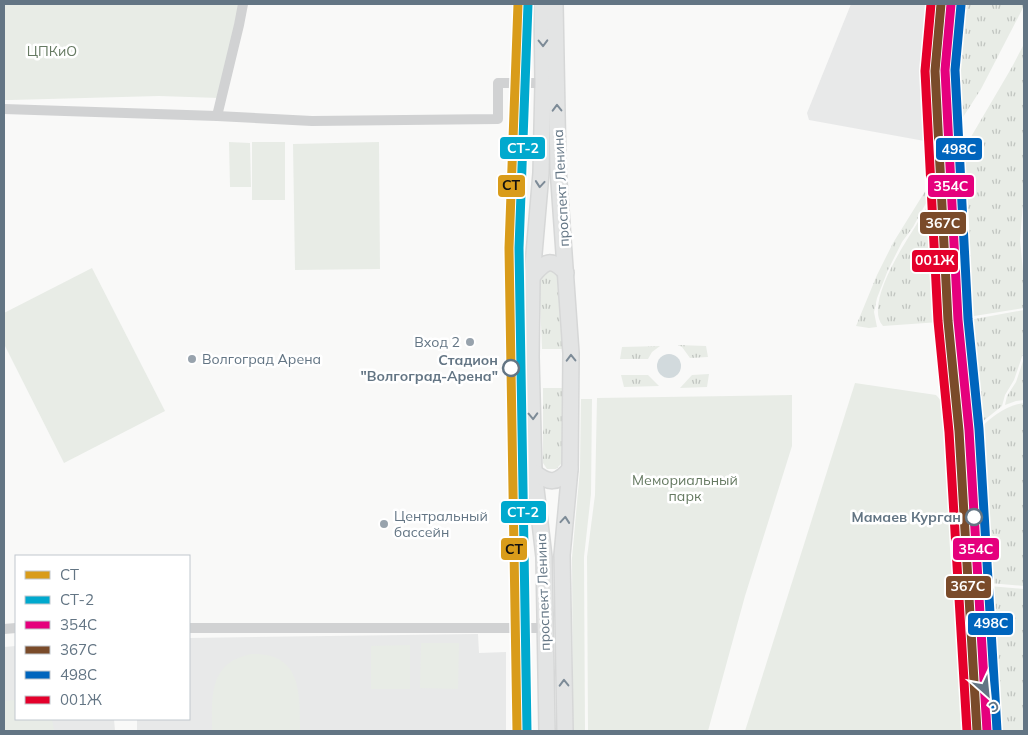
<svg xmlns="http://www.w3.org/2000/svg" width="1028" height="735" font-family="Mulish,sans-serif">
<defs>
<pattern id="grass-tufts" width="24" height="20" patternUnits="userSpaceOnUse" patternTransform="scale(1.25)"><rect width="24" height="20" fill="#e8ece6"/><path d="M3 7l-1-3M5 7V3M7 7l1-3M15 17l-1-3M17 17v-4M19 17l1-3" fill="none" stroke="#c0c4c0"/></pattern>
</defs>
<rect width="100%" height="100%" fill="#f9f9f8"/>
<g fill="#e8e9e9">
<path d="M851,4H936L924,68L930,142L809,120L807,113Z"/>
<path d="M478,634L479,653L506,652V731H137V719H189V638Z"/>
<path d="M16,646V719H114L115,731H4V647Z"/>
</g>
<g fill="url(#grass-tufts)">
<path d="M961,4H1024V6L981,89L958,125L957,64Z"/>
<path d="M1024,44V190L1020,240L1024,282V308L968,317V281L958,178C958,174 960,152 962,149C963,146 966,144 968,142L1012,67Z"/>
<path d="M945,159L944,170L913,227L902,242L888,270L877,298L874,312L877,327L869,328L856,326L877,275L893,243Z"/>
<path d="M945,173L954,321L883,326C864,305 903,246 915,227C926,209 935,191 945,173Z"/>
<path d="M552,270L560,277L563,349H542L539,275L544,271Z"/>
<path d="M1024,310V351L1014,380L1005,395L1002,406L977,426L969,320Z"/>
<path d="M678,345L706,346L708,357L690,358L682,347Z"/>
<path d="M660,346L652,352L648,359H620L622,347Z"/>
<path d="M1024,358V400L1016,401L1005,405L1007,396L1016,382Z"/>
<path d="M709,374L707,387L680,388L692,375Z"/>
<path d="M621,375H648L659,386L624,387Z"/>
<path d="M543,388H563L564,461L556,469H547L543,463Z"/>
<path d="M1024,403V586L989,583L979,429C992,417 1006,405 1024,403Z"/>
<path d="M989,586L1024,589V731H996Z"/>
</g>
<g fill="#e8ece6">
<path d="M4,4H240L219,98L159,96L11,100H4Z"/>
<path d="M229,142L250,143L251,187H230Z"/>
<rect x="252" y="142" width="33" height="58"/>
<path d="M379,142L380,269L295,270L293,144Z"/>
<path d="M92,268L165,411L64,463L4,344V313Z"/>
<path d="M855,383L936,395L945,405L971,731H745Z"/>
<path d="M792,395V446L745,596L708,731H588L587,557L595,495L597,398Z"/>
<path d="M581,399H592L591,494L584,557L585,731H573L572,558L580,469Z"/>
<path d="M421,643H459L458,689L420,688Z"/>
<path d="M410,645V689H371V646Z"/>
<path d="M251,654C302,652 300,694 300,731H212C212,697 208,663 251,654Z"/>
<path d="M16,700V719H52L54,731H4V701Z"/>
</g>
<circle fill="#d2dadd" cx="669" cy="366" r="12"/>
<g fill="none" stroke-linecap="round" stroke-linejoin="round">
<g stroke="#d6d7d7" stroke-width="18">
<g id="primary">
<path d="M542,4L543,83L541,173L532,277L531,357L534,472L544,557L547,731"/>
<path d="M555,4L558,168L571,353L570,469L562,555L565,731"/>
<path d="M532,277C545,261 551,257 566,273"/>
<path d="M534,472C549,484 557,484 570,469"/>
</g>
</g>
<g stroke="#d1d2d3" stroke-width="10">
<path d="M4,109L217,116L312,121L498,119V83H543"/>
<path d="M217,116L239,25L243,4"/>
<path d="M189,628H545"/>
<path d="M4,629L16,628"/>
</g>
<use href="#primary" stroke="#e3e4e4" stroke-width="15"/>
<g stroke="#fff" stroke-width="12">
<path id="rail-1" d="M517,731L509,248L518,4"/>
</g>
<g stroke="#fff" stroke-width="12">
<path id="rail-2" d="M527,731L519,248L528,4"/>
</g>
<g stroke="#fff" stroke-width="12">
<path id="rail-3" d="M951,4L945,70L958,320L969,430L987,731"/>
</g>
<g stroke="#fff" stroke-width="12">
<path id="rail-4" d="M941,4L935,71L948,321L959,431L977,731"/>
</g>
<g stroke="#fff" stroke-width="12">
<path id="rail-5" d="M961,5L955,70L968,319L979,429L997,730"/>
</g>
<g stroke="#fff" stroke-width="12">
<path id="rail-6" d="M931,4L925,71L938,321L949,432L967,731"/>
</g>
<use href="#rail-1" stroke="#d99c1a" stroke-width="9"/>
<use href="#rail-2" stroke="#00a9ce" stroke-width="9"/>
<use href="#rail-3" stroke="#e5007d" stroke-width="9"/>
<use href="#rail-4" stroke="#7a4b2a" stroke-width="9"/>
<use href="#rail-5" stroke="#0065bd" stroke-width="9"/>
<use href="#rail-6" stroke="#e4002b" stroke-width="9"/>
</g>
<defs><path id="oneway-chevron" d="M-2-3.5L2.5 0L-2 3.5" fill="none" stroke-width="1.6" stroke-linecap="round" stroke-linejoin="round" transform="scale(1.25)"/></defs>
<g stroke="#7d8b97">
<use href="#oneway-chevron" transform="translate(543 43) rotate(89)"/>
<use href="#oneway-chevron" transform="translate(557 108) rotate(-91)"/>
<use href="#oneway-chevron" transform="translate(540 184) rotate(95)"/>
<use href="#oneway-chevron" transform="translate(571 358) rotate(-91)"/>
<use href="#oneway-chevron" transform="translate(533 416) rotate(88)"/>
<use href="#oneway-chevron" transform="translate(565 520) rotate(-85)"/>
<use href="#oneway-chevron" transform="translate(564 683) rotate(-91)"/>
</g>
<g fill="#98a3ad" stroke="#fff" stroke-width="2">
<circle cx="470" cy="342" r="5"/>
<circle cx="192" cy="359" r="5"/>
<circle cx="384" cy="524" r="5"/>
</g>
<g fill="#fff" stroke="#637584" stroke-width="2.5">
<circle cx="511" cy="368" r="8"/>
<circle cx="974" cy="517" r="8"/>
</g>
<g text-anchor="middle" stroke-width="5" stroke-linejoin="round" paint-order="stroke">
<g font-size="14" fill="#667a62" stroke="#fff">
<text x="52" y="56">ЦПКиО</text>
<text x="685" y="485">Мемориальный<tspan x="685" dy="16">парк</tspan></text>
</g>
<g font-size="14" fill="#637584" stroke="#fff">
<text transform="translate(561 188) rotate(-93)" y="5">проспект Ленина</text>
<text transform="translate(543 592) rotate(-92)" y="5">проспект Ленина</text>
</g>
<g font-size="14" fill="#637584" stroke="#fff" text-anchor="start">
<text x="460" y="347" text-anchor="end">Вход 2</text>
<text x="202" y="364">Волгоград Арена</text>
<text x="394" y="521">Центральный<tspan x="394" dy="16">бассейн</tspan></text>
</g>
<g font-size="14" font-weight="bold" fill="#637584" stroke="#fff" text-anchor="end">
<text x="498" y="365">Стадион<tspan x="498" dy="16">"Волгоград-Арена"</tspan></text>
<text x="961" y="522">Мамаев Курган</text>
</g>
</g>
<g stroke="#fff" stroke-width="2">
<rect x="499" y="136" width="47" height="24" rx="5" fill="#00a9ce"/>
<rect x="935" y="137" width="48" height="24" rx="5" fill="#0065bd"/>
<rect x="497" y="174" width="29" height="24" rx="5" fill="#d99c1a"/>
<rect x="927" y="174" width="48" height="24" rx="5" fill="#e5007d"/>
<rect x="919" y="211" width="48" height="24" rx="5" fill="#7a4b2a"/>
<rect x="911" y="249" width="48" height="24" rx="5" fill="#e4002b"/>
<rect x="500" y="500" width="47" height="24" rx="5" fill="#00a9ce"/>
<rect x="952" y="537" width="48" height="24" rx="5" fill="#e5007d"/>
<rect x="500" y="537" width="28" height="24" rx="5" fill="#d99c1a"/>
<rect x="945" y="575" width="47" height="24" rx="5" fill="#7a4b2a"/>
<rect x="967" y="612" width="47" height="24" rx="5" fill="#0065bd"/>
</g>
<g font-size="14" text-anchor="middle" font-weight="bold" fill="#fff">
<text x="523" y="153">СТ-2</text>
<text x="959" y="154">498С</text>
<text x="951" y="191">354С</text>
<text x="943" y="228">367С</text>
<text x="935" y="265">001Ж</text>
<text x="523" y="517">СТ-2</text>
<text x="976" y="554">354С</text>
<text x="968" y="591">367С</text>
<text x="991" y="628">498С</text>
</g>
<g font-size="14" text-anchor="middle" font-weight="bold" fill="#111">
<text x="511" y="190">СТ</text>
<text x="514" y="554">СТ</text>
</g>
<rect width="1028" height="735" fill="none" stroke="#637584" stroke-width="10"/>
<rect x="15" y="555" width="175" height="165" fill="#ffffff" stroke="#c1c8ce"/>
<rect x="25" y="571" width="25" height="8" fill="#d99c1a" stroke="#c1c8ce"/>
<text x="60" y="580" font-size="15" fill="#637584">СТ</text>
<rect x="25" y="596" width="25" height="8" fill="#00a9ce" stroke="#c1c8ce"/>
<text x="60" y="605" font-size="15" fill="#637584">СТ-2</text>
<rect x="25" y="621" width="25" height="8" fill="#e5007d" stroke="#c1c8ce"/>
<text x="60" y="630" font-size="15" fill="#637584">354С</text>
<rect x="25" y="646" width="25" height="8" fill="#7a4b2a" stroke="#c1c8ce"/>
<text x="60" y="655" font-size="15" fill="#637584">367С</text>
<rect x="25" y="671" width="25" height="8" fill="#0065bd" stroke="#c1c8ce"/>
<text x="60" y="680" font-size="15" fill="#637584">498С</text>
<rect x="25" y="696" width="25" height="8" fill="#e4002b" stroke="#c1c8ce"/>
<text x="60" y="705" font-size="15" fill="#637584">001Ж</text>
<g transform="translate(988 695) rotate(153)" stroke="#ffffff" stroke-width="4" paint-order="stroke">
<path d="M0-4L9 19L0 12L-9 19Z" fill="#637584"/>
<text y="-8" font-size="14" font-weight="bold" text-anchor="middle" fill="#637584">С</text>
</g>
</svg>
